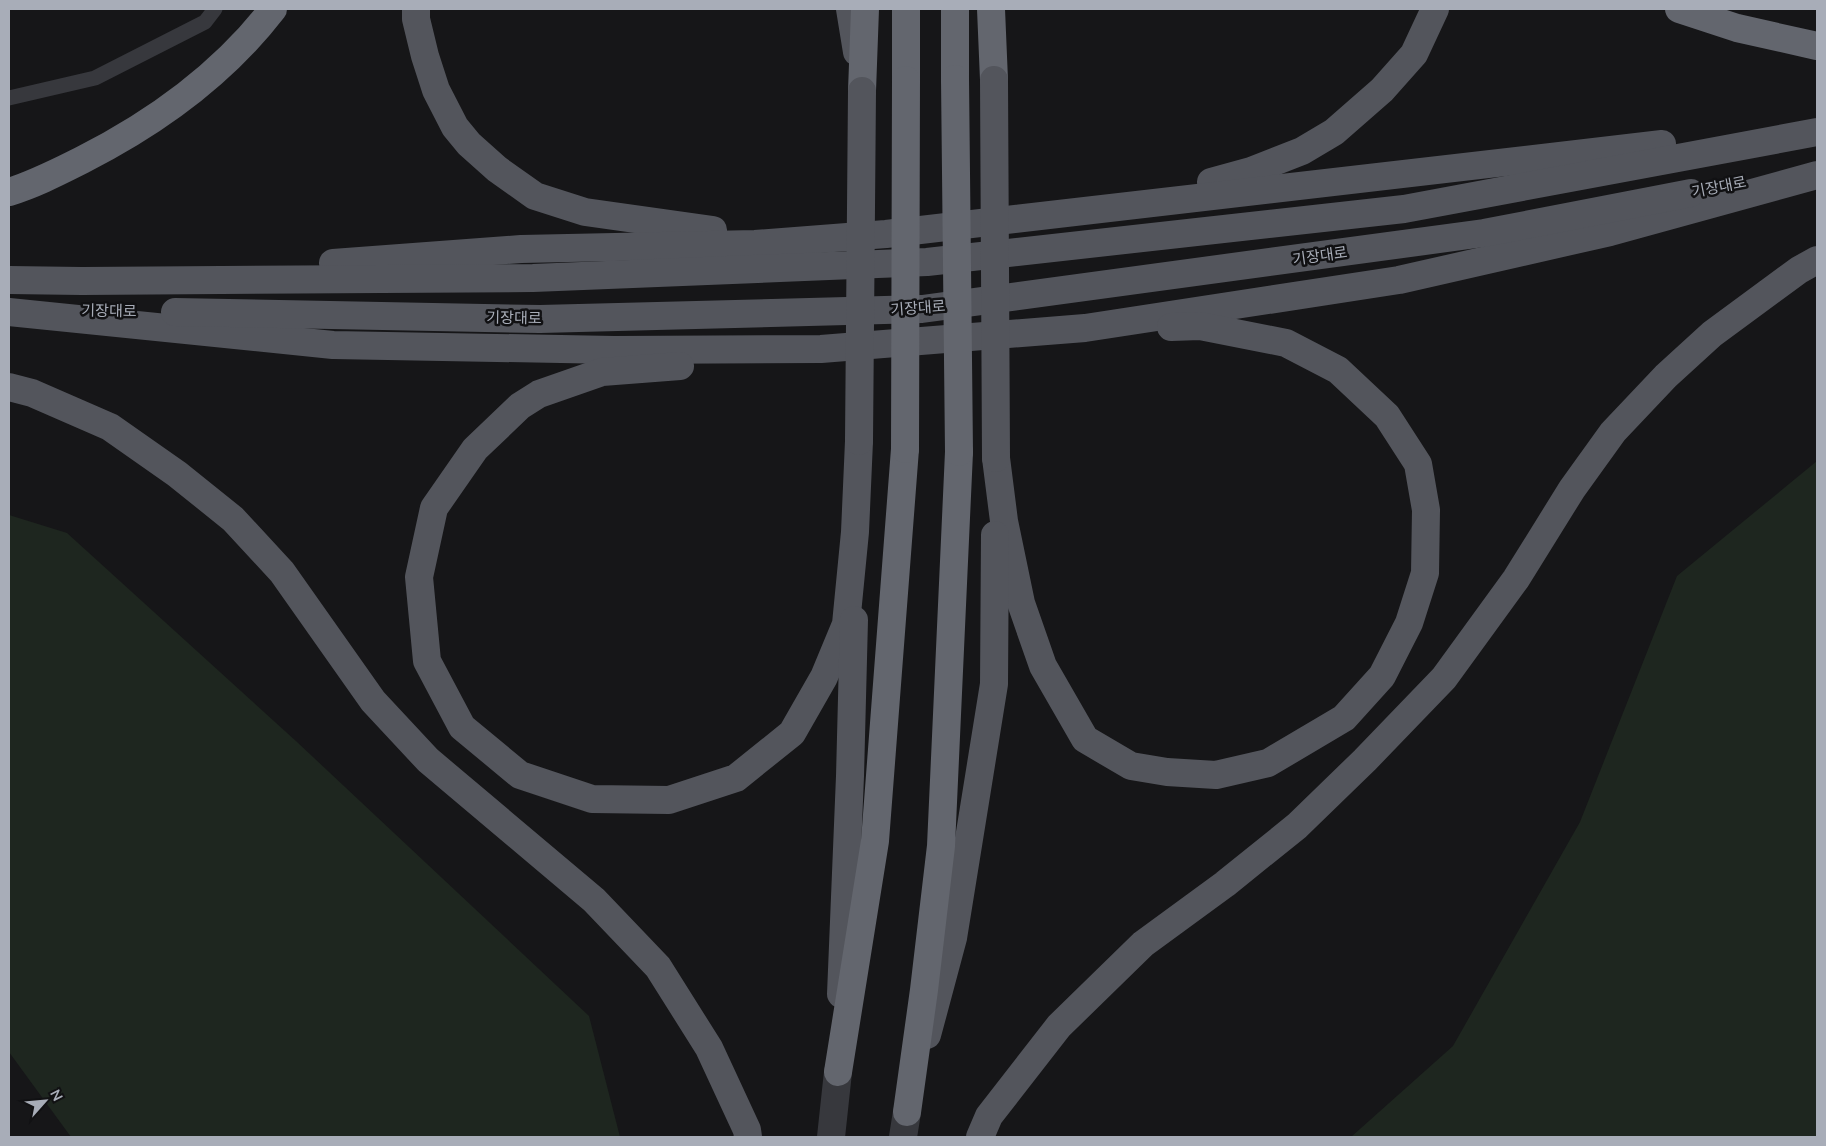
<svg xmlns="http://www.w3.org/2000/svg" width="1826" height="1146" font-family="Mulish,'Noto Sans KR',sans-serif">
<rect width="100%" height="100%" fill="#161618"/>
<g fill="#1e261f">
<path d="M1817,461V1137H1351L1453,1046L1580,822L1677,576Z"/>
<path d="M9,515L67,533L297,742L589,1016L620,1137H71L9,1052Z"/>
</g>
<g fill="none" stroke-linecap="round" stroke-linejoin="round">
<path stroke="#37383d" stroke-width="15" d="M9,98L95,78L205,22L215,9"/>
<g stroke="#37383d" stroke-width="28">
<path d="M831,1137L838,1072"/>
<path d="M903,1137L907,1112"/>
</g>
<g stroke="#53555c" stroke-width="28">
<path d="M416,9V19L425,56L436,90L455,127L469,144L497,169L535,196L585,212L713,230"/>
<path d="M850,9L857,52"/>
<path d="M1211,182L1251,171L1302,151L1334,132L1382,90L1414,54L1435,9"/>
<path d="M333,263L521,249L755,244L886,234L1662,144"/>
<path d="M9,280L82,281L533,278L927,262L1404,209L1817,132"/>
<path d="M9,312L333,345L614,350L821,349L1085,328L1399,280L1610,232L1817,175"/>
<path d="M175,312L540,319L922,309L1484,233L1691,193"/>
<path d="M680,366L602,372L539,394L520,406L475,449L434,508L419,577L427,661L462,727L520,775L592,799L669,800L736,778L792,733L824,677L846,624L855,532L859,441"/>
<path d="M9,387L32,393L110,427L177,474L233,519L282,572L373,701L428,760L594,900L658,967L709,1048L747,1130L748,1137"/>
<path d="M996,458L1004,521L1021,603L1043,666L1085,739L1131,766L1167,772L1216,775L1268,763L1344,718L1382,676L1409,623L1425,573L1426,510L1418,464L1387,416L1338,370L1286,343L1200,326L1171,327"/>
<path d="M841,994L850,776L854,620"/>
<path d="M927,1035L953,938L994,684L995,535"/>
<path d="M980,1137L989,1116L1059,1026L1143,944L1225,884L1297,826L1365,760L1444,678L1516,579L1572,489L1613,432L1666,376L1712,334L1799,270L1817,260"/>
</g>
<g stroke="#63666e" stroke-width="28">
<path d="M906,9V80"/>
<path d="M955,9V79"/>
<path d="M991,9L994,80"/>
<path d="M1679,9L1737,28L1817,46"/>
<path d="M862,91L865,9"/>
<path d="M9,192C35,184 58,172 82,160C155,123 223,74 273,9"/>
<path d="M838,1072L875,841L905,449"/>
<path d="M907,1112L924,990L941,846L959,452"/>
</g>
<g stroke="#53555c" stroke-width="28">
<path d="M994,80L996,458"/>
<path d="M859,441L862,91"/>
</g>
<g stroke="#63666e" stroke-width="28">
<path d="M955,79L959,452"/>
<path d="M905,449L906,80"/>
</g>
</g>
<g text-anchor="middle" stroke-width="5" stroke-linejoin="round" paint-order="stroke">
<g font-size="15" fill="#a8adb8" stroke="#111113">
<text transform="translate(1719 187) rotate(-11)" y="5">기장대로</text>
<text transform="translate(1320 256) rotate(-8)" y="5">기장대로</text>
<text transform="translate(918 308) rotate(-4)" y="5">기장대로</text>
<text transform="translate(109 311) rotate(1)" y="5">기장대로</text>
<text transform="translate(514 318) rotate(1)" y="5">기장대로</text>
</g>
</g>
<rect width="1826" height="1146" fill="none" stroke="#a8adb8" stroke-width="20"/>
<g transform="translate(45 1101) rotate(63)" stroke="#111113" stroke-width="4" paint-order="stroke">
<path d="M0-4L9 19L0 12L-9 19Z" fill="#a8adb8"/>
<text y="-8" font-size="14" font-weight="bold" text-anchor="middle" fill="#a8adb8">N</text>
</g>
</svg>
